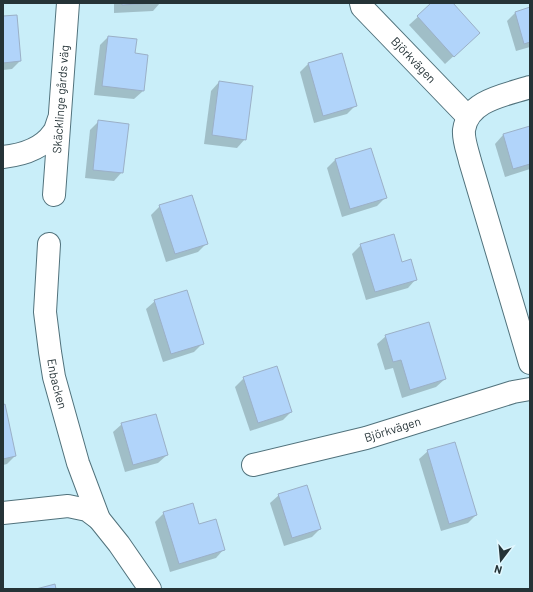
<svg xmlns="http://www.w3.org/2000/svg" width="533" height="592" font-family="Barlow,sans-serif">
<rect width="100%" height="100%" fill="#c9eef9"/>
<g fill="#0003">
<path d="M114,3H160L153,11L114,13Z"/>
<path d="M433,3H452L470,41L445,64L409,25Z"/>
<path d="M530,8V47L516,51L507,21L515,13Z"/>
<path d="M3,17L20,61L12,69L3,70Z"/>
<path d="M108,37L134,54L143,91L134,99L94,95L100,45Z"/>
<path d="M341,54L356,105L347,114L314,123L300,72L308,64Z"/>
<path d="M219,82L245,139L237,148L204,144L211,91Z"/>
<path d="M99,121L122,172L114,181L85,178L90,130Z"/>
<path d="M530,127V169L505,177L495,144L503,135Z"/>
<path d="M370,149L385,198L377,206L342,217L327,168L335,160Z"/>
<path d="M160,206L207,243L198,252L166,262L151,215Z"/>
<path d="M361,245L416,279L408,288L366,300L352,254Z"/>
<path d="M155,301L202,344L194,352L163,362L146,309Z"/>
<path d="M386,336L445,379L436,387L402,398L393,368L385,370L377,344Z"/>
<path d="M244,378L291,412L283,420L250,431L235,387Z"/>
<path d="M3,406L15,456L7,464L3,465Z"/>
<path d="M122,424L167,455L158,463L125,472L113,432Z"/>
<path d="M428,451L476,515L468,523L441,531L419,459Z"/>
<path d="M279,495L320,529L312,537L284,546L270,503Z"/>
<path d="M164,513L198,526L224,549L216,558L170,572L155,522Z"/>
</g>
<g fill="#b1d4fa" stroke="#9bb0c7">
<path d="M122,3H154L122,5Z"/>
<path d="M431,3H453L480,33L454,57L417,16Z"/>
<path d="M530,7V42L524,44L515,12Z"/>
<path d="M17,15L21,61L3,63V16Z"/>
<path d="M108,36L137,39L135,53L148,55L144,91L102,86Z"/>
<path d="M342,53L357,106L323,116L308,63Z"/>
<path d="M219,81L253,86L246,140L212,135Z"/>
<path d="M98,120L129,124L123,173L93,170Z"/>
<path d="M530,126V164L513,169L503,134Z"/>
<path d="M371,148L387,198L350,209L335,159Z"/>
<path d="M192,195L208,244L175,254L159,205Z"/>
<path d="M394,234L402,262L411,259L417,280L375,292L360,244Z"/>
<path d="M187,290L204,344L171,354L154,300Z"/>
<path d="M429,322L446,379L410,390L401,360L393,362L385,335Z"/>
<path d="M277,366L292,412L258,423L243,377Z"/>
<path d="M5,404L16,456L3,459V405Z"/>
<path d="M156,414L168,455L133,465L121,423Z"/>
<path d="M455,442L477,515L449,524L427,450Z"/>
<path d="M307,485L321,529L292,538L278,494Z"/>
<path d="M193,503L199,524L216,519L225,550L179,564L163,512Z"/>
<path d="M55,584L56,589H36Z"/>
</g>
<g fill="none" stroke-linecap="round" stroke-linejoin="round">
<g stroke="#51727c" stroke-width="24">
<g id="minor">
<path id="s1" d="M361,3L362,7L468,117"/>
<path d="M530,87C506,95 468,100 464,130C463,140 468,152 470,161L530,363"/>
<path d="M3,157C21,155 42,149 53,133C56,130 57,123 59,119"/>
<path id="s2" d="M54,195L68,3"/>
<path id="s3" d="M49,244L45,312L50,352L54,377L78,463L99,519L119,544L150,589"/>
<path id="s4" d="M253,465L366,438L513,392L530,389"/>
<path d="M3,513L68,506L87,510L99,519"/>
</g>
</g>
<use href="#minor" stroke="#fff" stroke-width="22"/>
</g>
<g text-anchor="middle" stroke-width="4" stroke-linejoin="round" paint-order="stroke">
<g font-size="12" fill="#253337" stroke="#e2f8ff">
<text dy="4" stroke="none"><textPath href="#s1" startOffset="78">Björkvägen</textPath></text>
<text dy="4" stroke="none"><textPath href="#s2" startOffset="96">Skäcklinge gårds väg</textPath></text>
<text dy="4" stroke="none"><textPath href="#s3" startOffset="141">Enbacken</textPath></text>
<text dy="4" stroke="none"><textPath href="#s4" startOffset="144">Björkvägen</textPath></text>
</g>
</g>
<rect width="533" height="592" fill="none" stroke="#253337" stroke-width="8"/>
<g transform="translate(501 560) rotate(196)" stroke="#e2f8ff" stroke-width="3" paint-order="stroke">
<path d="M0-3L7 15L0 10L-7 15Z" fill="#253337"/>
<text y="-6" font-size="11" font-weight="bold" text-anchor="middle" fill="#253337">N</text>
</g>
</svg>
